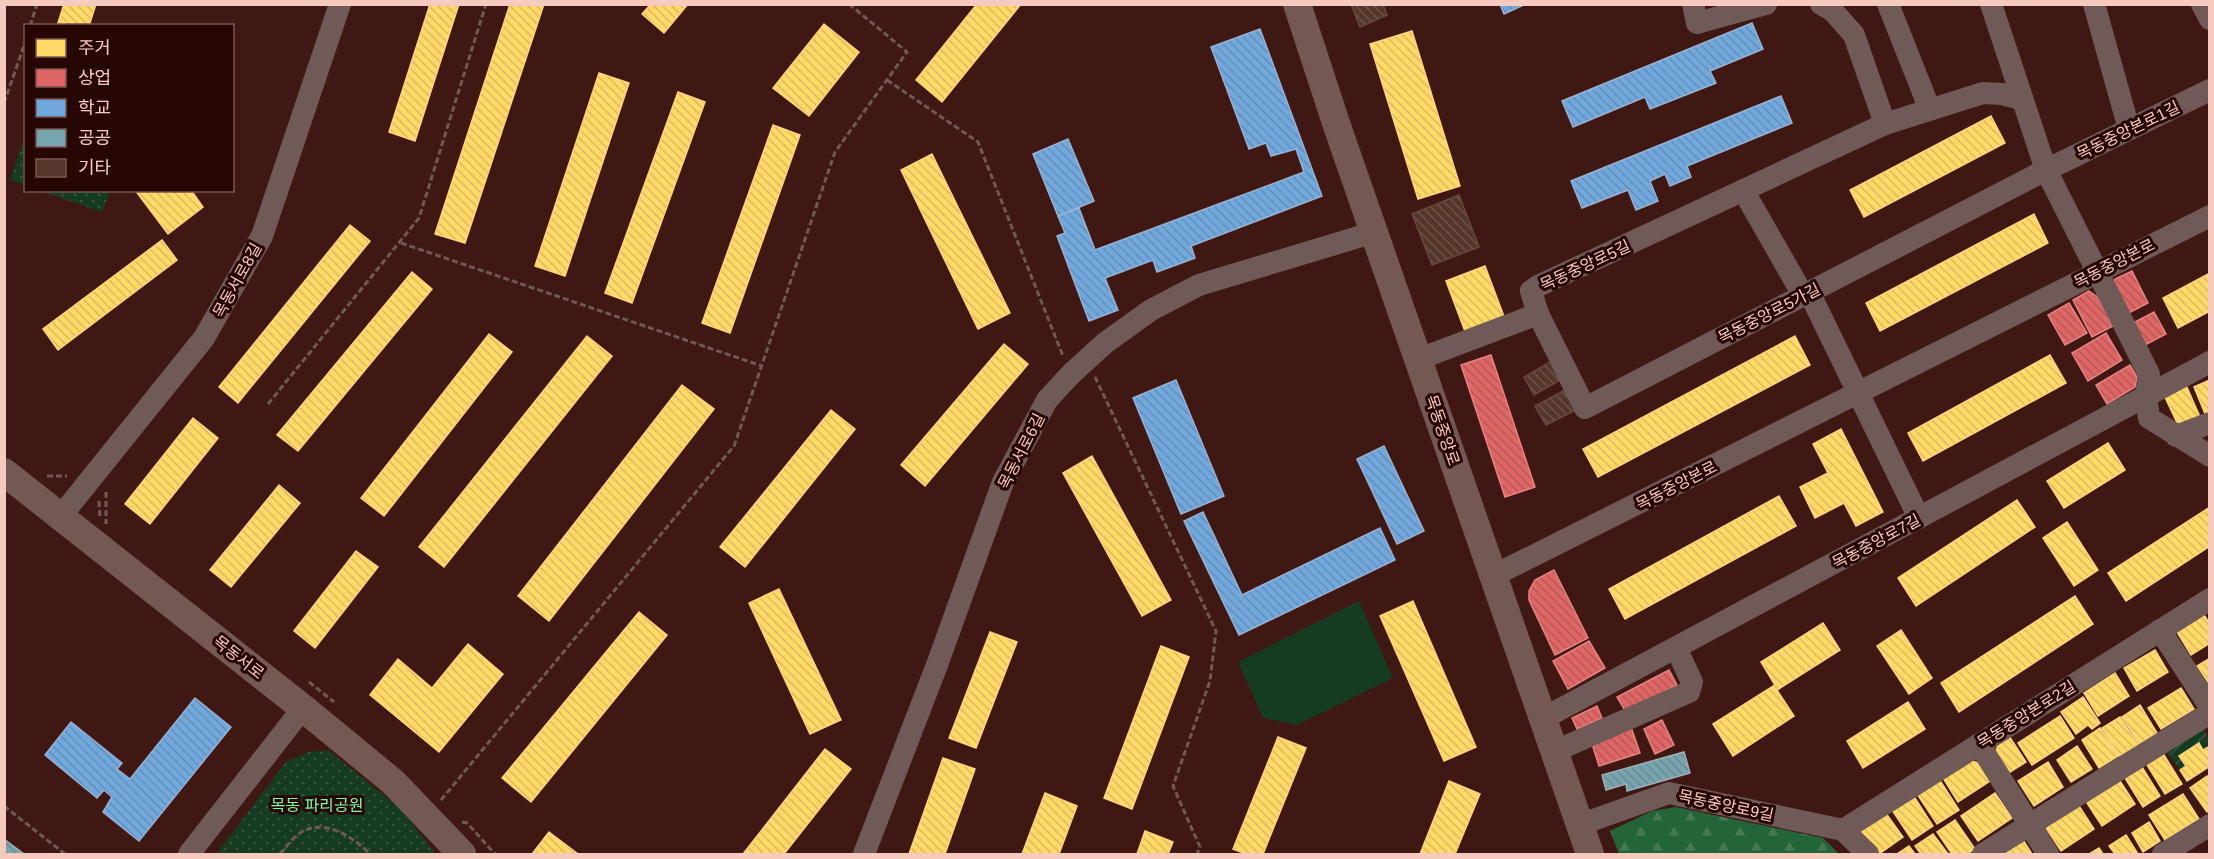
<svg xmlns="http://www.w3.org/2000/svg" width="2214" height="859" font-family="Helvetica,'Noto Sans KR',sans-serif">
<defs>
<pattern id="grass-dots" width="8" height="8" patternUnits="userSpaceOnUse" patternTransform="scale(1.5)"><rect width="8" height="8" fill="#153b20"/><path d="M2 2h.1M6 6h.1" fill="none" stroke="#38563f" stroke-width="1.8" stroke-linecap="round"/></pattern>
<pattern id="forest-firs" width="22" height="20" patternUnits="userSpaceOnUse" patternTransform="scale(1.5)"><rect width="22" height="20" fill="#236438"/><path d="M5 1l3.5 6h-7zM16 11l3.5 6h-7z" fill="#447953"/></pattern>
<pattern id="garden-furrows" width="10" height="10" patternUnits="userSpaceOnUse" patternTransform="scale(1.5)"><rect width="10" height="10" fill="#153b20"/><path d="M-1 1l2-2M0 10L10 0M9 11l2-2" fill="none" stroke="#38563f"/></pattern>
<pattern id="homes-back-hatch" width="6" height="6" patternUnits="userSpaceOnUse" patternTransform="scale(1.5)"><rect width="6" height="6" fill="#ffd966"/><path d="M-1 5l2 2M0 0l6 6M5-1l2 2" fill="none" stroke="#dbba5d"/></pattern>
<pattern id="shops-back-hatch" width="6" height="6" patternUnits="userSpaceOnUse" patternTransform="scale(1.5)"><rect width="6" height="6" fill="#e06666"/><path d="M-1 5l2 2M0 0l6 6M5-1l2 2" fill="none" stroke="#b35a59"/></pattern>
<pattern id="schools-back-hatch" width="6" height="6" patternUnits="userSpaceOnUse" patternTransform="scale(1.5)"><rect width="6" height="6" fill="#6fa8dc"/><path d="M-1 5l2 2M0 0l6 6M5-1l2 2" fill="none" stroke="#668db4"/></pattern>
<pattern id="public-back-hatch" width="6" height="6" patternUnits="userSpaceOnUse" patternTransform="scale(1.5)"><rect width="6" height="6" fill="#76a5af"/><path d="M-1 5l2 2M0 0l6 6M5-1l2 2" fill="none" stroke="#6b8b92"/></pattern>
<pattern id="building-back-hatch" width="6" height="6" patternUnits="userSpaceOnUse" patternTransform="scale(1.5)"><rect width="6" height="6" fill="#54362a"/><path d="M-1 5l2 2M0 0l6 6M5-1l2 2" fill="none" stroke="#6d5247"/></pattern>
</defs>
<rect width="100%" height="100%" fill="#401813"/>
<g fill="url(#grass-dots)">
<path d="M25,136V185L10,180Z"/>
<path d="M41,191H110L102,212Z"/>
<path d="M328,750L402,810L436,854H216L286,762L308,752Z"/>
</g>
<path fill="url(#forest-firs)" d="M1676,807L1823,838L1839,854H1619L1610,831L1652,811Z"/>
<path fill="url(#garden-furrows)" d="M2203,728L2209,739V746L2203,750L2199,744L2180,757L2186,766L2180,770L2166,751Z"/>
<path fill="#153b20" d="M1359,601L1393,678L1297,725L1263,718L1238,662Z"/>
<g fill="url(#homes-back-hatch)" stroke="#fdd481" stroke-width="1.5">
<path d="M64,4H96L89,26H57Z"/>
<path d="M430,4H459L415,141L389,132Z"/>
<path d="M510,4H544L465,243L435,234Z"/>
<path d="M651,4H688L664,33L642,14Z"/>
<path d="M977,4H1021L942,102L916,80Z"/>
<path d="M824,24L859,52L809,116L773,88Z"/>
<path d="M1412,31L1460,186L1418,199L1370,44Z"/>
<path d="M599,73L629,83L565,276L535,266Z"/>
<path d="M678,92L705,102L632,303L605,293Z"/>
<path d="M1991,116L2005,143L1864,217L1850,190Z"/>
<path d="M773,125L800,135L730,333L702,323Z"/>
<path d="M932,154L1010,313L978,329L901,170Z"/>
<path d="M135,190H191L203,207L168,234Z"/>
<path d="M2034,214L2048,243L1880,331L1866,303Z"/>
<path d="M350,225L370,241L238,403L219,387Z"/>
<path d="M162,240L177,260L58,350L43,329Z"/>
<path d="M1485,266L1505,319L1466,334L1446,281Z"/>
<path d="M412,272L432,289L298,451L277,435Z"/>
<path d="M2210,273V311L2178,328L2163,298Z"/>
<path d="M489,334L512,352L384,516L361,498Z"/>
<path d="M587,336L612,356L444,567L419,547Z"/>
<path d="M1795,336L1810,365L1598,477L1583,449Z"/>
<path d="M1004,344L1028,364L925,486L901,465Z"/>
<path d="M2050,355L2066,383L1923,461L1908,433Z"/>
<path d="M2210,380V415L2206,416L2194,387Z"/>
<path d="M682,385L714,409L549,621L518,596Z"/>
<path d="M2186,385L2200,417L2179,427L2164,395Z"/>
<path d="M831,410L855,429L745,567L720,547Z"/>
<path d="M193,418L218,438L150,524L125,504Z"/>
<path d="M1841,429L1883,512L1856,526L1844,503L1815,518L1800,487L1828,473L1813,444Z"/>
<path d="M2108,443L2125,470L2064,508L2047,481Z"/>
<path d="M1092,456L1171,600L1142,616L1063,473Z"/>
<path d="M279,485L300,503L231,587L210,570Z"/>
<path d="M1779,496L1796,526L1625,619L1609,589Z"/>
<path d="M2017,500L2035,527L1916,606L1898,578Z"/>
<path d="M2210,507V546L2126,601L2108,573Z"/>
<path d="M2067,522L2098,570L2074,586L2043,538Z"/>
<path d="M356,551L378,567L315,648L294,631Z"/>
<path d="M779,589L841,720L810,734L749,603Z"/>
<path d="M2075,596L2093,624L1959,712L1941,683Z"/>
<path d="M1413,601L1476,747L1444,761L1380,616Z"/>
<path d="M639,612L667,635L531,802L502,778Z"/>
<path d="M2204,615L2210,624V643L2191,655L2177,632Z"/>
<path d="M1823,623L1840,650L1777,690L1794,716L1733,756L1713,724L1775,685L1761,662Z"/>
<path d="M1901,630L1932,678L1909,694L1877,646Z"/>
<path d="M990,632L1017,642L976,748L949,738Z"/>
<path d="M468,644L503,674L439,752L370,695L398,659L432,688Z"/>
<path d="M1161,646L1189,657L1132,809L1104,798Z"/>
<path d="M2155,650L2168,672L2137,691L2124,668Z"/>
<path d="M2210,658V685L2197,666Z"/>
<path d="M2115,673L2129,696L2098,716L2084,693Z"/>
<path d="M2181,688L2194,709L2161,729L2148,708Z"/>
<path d="M2083,697L2100,723L2092,729L2088,725L2076,734L2061,712Z"/>
<path d="M1908,702L1925,729L1863,768L1847,741Z"/>
<path d="M2140,705L2157,733L2139,744L2122,717Z"/>
<path d="M2060,716L2074,738L2032,765L2018,743Z"/>
<path d="M2120,717L2138,745L2119,756L2102,728Z"/>
<path d="M2100,728L2118,756L2099,768L2082,740Z"/>
<path d="M2009,736L2026,762L2007,774L1995,755L1998,744Z"/>
<path d="M1278,737L1306,748L1263,854H1246L1233,849Z"/>
<path d="M2199,743L2203,750L2210,746V766L2187,781L2180,770L2186,766L2179,756Z"/>
<path d="M2077,746L2092,769L2071,782L2057,760Z"/>
<path d="M825,749L851,769L784,854H743Z"/>
<path d="M2164,755L2182,784L2165,794L2147,765Z"/>
<path d="M943,758L975,769L945,854H909Z"/>
<path d="M1970,760L1978,763L1990,781L1958,802L1943,778Z"/>
<path d="M2048,762L2063,787L2034,806L2018,781Z"/>
<path d="M2142,767L2160,796L2143,807L2125,778Z"/>
<path d="M2207,776L2210,780V810L2207,812L2190,788Z"/>
<path d="M1939,779L1959,810L1937,824L1917,794Z"/>
<path d="M1449,781L1480,794L1455,854H1420Z"/>
<path d="M2120,781L2135,804L2102,826L2087,803Z"/>
<path d="M1045,793L1077,806L1059,854H1022Z"/>
<path d="M1995,793L2012,818L1978,841L1961,816Z"/>
<path d="M2183,794L2199,819L2165,840L2149,815Z"/>
<path d="M1913,795L1933,826L1912,840L1892,810Z"/>
<path d="M2079,806L2094,829L2061,851L2046,828Z"/>
<path d="M1885,812L1903,837L1879,854L1860,830Z"/>
<path d="M1955,820L1975,849L1967,854H1952L1937,832Z"/>
<path d="M2149,822L2160,841L2143,852L2132,833Z"/>
<path d="M1145,831L1173,842L1168,854H1137Z"/>
<path d="M549,832L578,854H532Z"/>
<path d="M1933,834L1948,854H1921L1915,846Z"/>
<path d="M2126,835L2138,854H2115L2109,846Z"/>
<path d="M2023,840L2032,854H1999Z"/>
<path d="M1909,846L1915,854H1897Z"/>
<path d="M2099,848L2103,854H2089Z"/>
</g>
<g fill="url(#shops-back-hatch)" stroke="#e78481" stroke-width="1.5">
<path d="M2132,271L2148,303L2125,315L2112,289L2115,279Z"/>
<path d="M2089,291L2099,298L2113,326L2092,337L2073,300Z"/>
<path d="M2069,303L2087,333L2065,345L2048,315Z"/>
<path d="M2154,312L2166,334L2145,345L2133,323Z"/>
<path d="M2106,333L2122,360L2088,381L2072,353Z"/>
<path d="M1491,355L1535,487L1505,497L1461,365Z"/>
<path d="M2130,365L2137,377L2135,387L2107,404L2096,385Z"/>
<path d="M1554,570L1588,638L1555,655L1529,600V591L1535,580Z"/>
<path d="M1589,641L1605,668L1568,689L1553,661Z"/>
<path d="M1669,670L1677,685L1626,712L1617,697Z"/>
<path d="M1597,706L1602,718L1577,729L1572,718Z"/>
<path d="M1662,720L1674,745L1655,754L1644,729Z"/>
<path d="M1631,727L1640,753L1599,766L1593,747L1598,737Z"/>
</g>
<g fill="url(#schools-back-hatch)" stroke="#98b2d4" stroke-width="1.5">
<path d="M1500,4H1526L1504,14Z"/>
<path d="M1752,23L1763,49L1710,71L1716,83L1650,109L1645,97L1573,127L1562,101Z"/>
<path d="M1260,29L1322,196L1191,246L1195,258L1157,272L1153,260L1105,278L1118,310L1089,321L1057,236L1065,233L1058,216L1079,208L1095,250L1304,172L1296,149L1271,156L1266,143L1249,149L1211,47Z"/>
<path d="M1781,96L1792,123L1687,166L1691,177L1670,186L1665,174L1650,181L1658,201L1636,210L1628,190L1582,208L1571,181Z"/>
<path d="M1068,139L1094,201L1058,216L1033,154Z"/>
<path d="M1176,380L1224,496L1181,514L1133,398Z"/>
<path d="M1384,446L1424,531L1397,544L1357,459Z"/>
<path d="M1203,512L1242,595L1380,528L1395,560L1239,635L1184,521Z"/>
<path d="M195,698L231,727L139,841L103,812L112,797L104,790L97,798L45,755L71,722L122,763L117,769L130,779Z"/>
</g>
<g fill="url(#public-back-hatch)" stroke="#9db0b4" stroke-width="1.5">
<path d="M1684,752L1690,773L1627,791L1626,784L1606,790L1602,775Z"/>
<path d="M4,839L24,854H4Z"/>
</g>
<g fill="url(#building-back-hatch)" stroke="#68483d" stroke-width="1.5">
<path d="M1351,4H1383L1387,15L1360,27Z"/>
<path d="M1459,195L1479,247L1432,265L1412,214Z"/>
<path d="M1550,362L1560,380L1534,395L1524,377Z"/>
<path d="M1565,390L1576,410L1546,425L1535,406Z"/>
</g>
<g fill="none" stroke-linecap="round" stroke-linejoin="round">
<g stroke="#705955" stroke-width="3" stroke-dasharray="6 3" stroke-linecap="butt">
<path d="M30,26L37,4"/>
<path d="M887,80L978,142L1063,356"/>
<path d="M4,103L26,40"/>
<path d="M401,243L762,366"/>
<path d="M1095,377L1216,631L1210,681L1173,786L1200,847L1197,854"/>
<path d="M268,404L419,218L486,4"/>
<path d="M47,476H67"/>
<path d="M106,492V524"/>
<path d="M99,501L100,518"/>
<path d="M309,682L334,702"/>
<path d="M441,800L734,446L835,152L907,52L849,4"/>
<path d="M4,806L65,854"/>
<path d="M462,822L467,823L495,854"/>
<path d="M280,854C287,846 294,836 303,831C327,819 354,838 370,854"/>
</g>
<g stroke="#6f5a57" stroke-width="22">
<path d="M1693,4L1697,23L1766,4"/>
<path d="M1821,4L1833,11L1854,35L1885,124"/>
<path d="M1888,4L1930,110"/>
<path d="M1991,4L2046,170L2149,374L2146,396L2149,418L2210,456"/>
<path d="M2094,4L2129,129"/>
<path d="M2202,4L2210,19"/>
<path d="M1743,190L1803,295"/>
<path d="M1809,292L1919,518"/>
<path d="M1538,314L1585,408L2046,170L2210,90"/>
<path d="M1419,359L1538,314L1531,291L1538,286L1885,124L1983,93L2002,94L2021,99"/>
<path d="M2176,436L2210,423"/>
<path d="M61,516L204,338L262,236L340,4"/>
<path d="M1493,576L2210,216"/>
<path d="M2160,630L2210,707"/>
<path d="M1542,719L2210,362"/>
<path d="M1979,744L2048,854"/>
<path d="M1553,752L1689,692L1692,682L1676,648"/>
<path d="M1579,825L1669,793L1843,830L1868,854"/>
<path d="M1843,830L2210,599"/>
<path d="M189,854L303,708"/>
<path d="M864,854L937,665L1003,482L1047,400L1071,374L1105,343L1151,310L1199,285L1375,232"/>
<path d="M1983,854L2210,713"/>
<path d="M2163,854L2210,825"/>
</g>
<g stroke="#735853" stroke-width="28">
<path d="M1297,4L1337,126L1590,854"/>
<path d="M4,472L303,708L393,782L462,854"/>
</g>
</g>
<g text-anchor="middle" stroke-width="6" stroke-linejoin="round" paint-order="stroke">
<g font-size="16" fill="#f7cac0" stroke="#260704">
<text transform="translate(2128 130) rotate(-26)" y="6">목동중앙본로1길</text>
<text transform="translate(2114 263) rotate(-27)" y="6">목동중앙본로</text>
<text transform="translate(1585 265) rotate(-25)" y="6">목동중앙로5길</text>
<text transform="translate(237 280) rotate(-61)" y="6">목동서로8길</text>
<text transform="translate(1769 313) rotate(-27)" y="6">목동중앙로5가길</text>
<text transform="translate(1443 430) rotate(71)" y="6">목동중앙로</text>
<text transform="translate(1021 451) rotate(-63)" y="6">목동서로6길</text>
<text transform="translate(1676 485) rotate(-27)" y="6">목동중앙본로</text>
<text transform="translate(1876 541) rotate(-28)" y="6">목동중앙로7길</text>
<text transform="translate(239 657) rotate(38)" y="6">목동서로</text>
<text transform="translate(2026 714) rotate(-32)" y="6">목동중앙본로2길</text>
<text transform="translate(1726 805) rotate(12)" y="6">목동중앙로9길</text>
</g>
<g font-size="16" fill="#7bfda6" stroke="#260704">
<text x="317" y="811">목동 파리공원</text>
</g>
</g>
<rect width="2214" height="859" fill="none" stroke="#f7cac0" stroke-width="12"/>
<rect x="24" y="24" width="210" height="168" fill="#260704" stroke="#7a554f" stroke-width="1.5"/>
<rect x="36" y="39" width="30" height="18" fill="#ffd966" stroke="#7a554f" stroke-width="1.5"/>
<text x="78" y="54" font-size="18" fill="#f7cac0">주거</text>
<rect x="36" y="69" width="30" height="18" fill="#e06666" stroke="#7a554f" stroke-width="1.5"/>
<text x="78" y="84" font-size="18" fill="#f7cac0">상업</text>
<rect x="36" y="99" width="30" height="18" fill="#6fa8dc" stroke="#7a554f" stroke-width="1.5"/>
<text x="78" y="114" font-size="18" fill="#f7cac0">학교</text>
<rect x="36" y="129" width="30" height="18" fill="#76a5af" stroke="#7a554f" stroke-width="1.5"/>
<text x="78" y="144" font-size="18" fill="#f7cac0">공공</text>
<rect x="36" y="159" width="30" height="18" fill="#54362a" stroke="#7a554f" stroke-width="1.5"/>
<text x="78" y="174" font-size="18" fill="#f7cac0">기타</text>
</svg>
